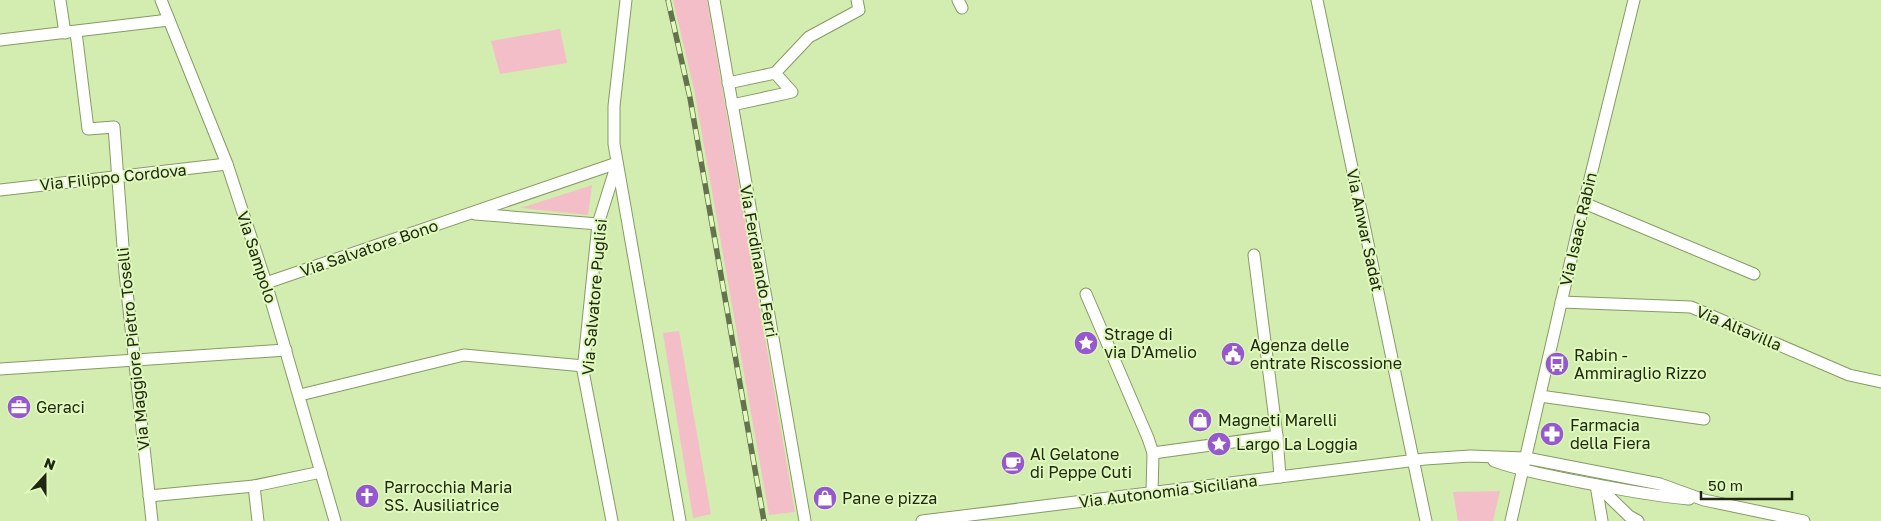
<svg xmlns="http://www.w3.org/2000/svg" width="1881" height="521" font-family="'Golos Text',sans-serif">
<rect width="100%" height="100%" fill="#d3ecaf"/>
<g fill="#f4bec9">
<path d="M673,0H707L795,512L769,515L694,89Z"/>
<path d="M560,29L567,63L500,74L491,41Z"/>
<path d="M592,185L588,215L521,208Z"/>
<path d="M679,331L711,514L693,518L663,333Z"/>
<path d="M1500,491L1493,521H1458L1453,492Z"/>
</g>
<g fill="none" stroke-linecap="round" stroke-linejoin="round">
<g stroke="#859b62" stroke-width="13">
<g id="minor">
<path d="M60,0L65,33"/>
<path d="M161,0L227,164L266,283L335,521"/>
<path d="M626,0L614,106V144L680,521"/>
<path d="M714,0L805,521"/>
<path d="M958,0L962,8"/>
<path d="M1317,0L1426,521"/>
<path d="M76,32L88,129L114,127L125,273L152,521"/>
<path d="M0,40L169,20"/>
<path d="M728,83L775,73L809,37L859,10L857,0"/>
<path d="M732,105L792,92L775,73"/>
<path d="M0,190L227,164"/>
<path d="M1584,203L1754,274"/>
<path d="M475,214L598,224"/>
<path d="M1254,255L1277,436L1280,477"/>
<path d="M266,283L617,163"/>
<path d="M1086,294L1148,438L1153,453L1152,493"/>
<path d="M1561,302L1691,307L1849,375L1881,382"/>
<path d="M0,369L286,350"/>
<path d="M300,395L464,355L584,366"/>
<path d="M1540,396L1704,419"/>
<path d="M1153,453L1277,436"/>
<path d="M1494,461C1521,471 1548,475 1576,481C1614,488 1651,496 1689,499"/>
<path d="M1596,485L1602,521"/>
<path d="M254,486L258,521"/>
<path d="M1598,486L1629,516L1638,521"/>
<path d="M149,496L254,486L321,472"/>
<path d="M612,521L583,371L598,224L616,167"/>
<path d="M922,521L1425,459L1470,456L1526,458L1660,484L1704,500L1804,521"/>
<path d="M1511,521L1584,203L1634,0"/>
</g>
</g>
<use href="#minor" stroke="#fff" stroke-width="11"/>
<g stroke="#64724d" stroke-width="5.5">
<path id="rail" d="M668,0L690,98L764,521"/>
</g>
<use href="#rail" stroke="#e0f9bc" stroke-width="4" stroke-dasharray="11" stroke-linecap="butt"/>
</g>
<defs>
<g id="sight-disc" transform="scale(1.25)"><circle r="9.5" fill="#9658ce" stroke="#e0f9bc"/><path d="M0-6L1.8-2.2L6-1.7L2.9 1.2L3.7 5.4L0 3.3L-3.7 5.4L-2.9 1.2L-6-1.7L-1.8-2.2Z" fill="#fff"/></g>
<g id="civic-disc" transform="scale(1.25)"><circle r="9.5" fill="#9658ce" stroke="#e0f9bc"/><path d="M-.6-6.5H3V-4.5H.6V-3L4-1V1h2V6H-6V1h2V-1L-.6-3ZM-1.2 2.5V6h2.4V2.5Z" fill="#fff"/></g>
<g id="bus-disc" transform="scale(1.25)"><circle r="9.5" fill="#9658ce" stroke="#e0f9bc"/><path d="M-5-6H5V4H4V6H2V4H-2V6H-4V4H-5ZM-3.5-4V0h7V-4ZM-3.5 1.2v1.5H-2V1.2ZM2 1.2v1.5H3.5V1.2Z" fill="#fff"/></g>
<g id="office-disc" transform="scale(1.25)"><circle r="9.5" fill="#9658ce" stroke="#e0f9bc"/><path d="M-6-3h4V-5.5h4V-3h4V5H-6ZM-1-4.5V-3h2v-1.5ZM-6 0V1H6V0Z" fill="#fff"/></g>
<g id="shop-disc" transform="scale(1.25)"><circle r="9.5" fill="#9658ce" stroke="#e0f9bc"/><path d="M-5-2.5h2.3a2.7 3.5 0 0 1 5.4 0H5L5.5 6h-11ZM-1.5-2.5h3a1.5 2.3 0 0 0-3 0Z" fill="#fff"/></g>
<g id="pharmacy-disc" transform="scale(1.25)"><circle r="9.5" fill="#9658ce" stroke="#e0f9bc"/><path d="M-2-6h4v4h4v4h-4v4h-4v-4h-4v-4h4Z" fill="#fff"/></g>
<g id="cafe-disc" transform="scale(1.25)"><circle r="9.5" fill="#9658ce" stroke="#e0f9bc"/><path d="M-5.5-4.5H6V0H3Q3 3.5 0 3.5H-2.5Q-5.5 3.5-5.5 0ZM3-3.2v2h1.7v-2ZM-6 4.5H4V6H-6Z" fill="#fff"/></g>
<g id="church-disc" transform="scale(1.25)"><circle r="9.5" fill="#9658ce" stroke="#e0f9bc"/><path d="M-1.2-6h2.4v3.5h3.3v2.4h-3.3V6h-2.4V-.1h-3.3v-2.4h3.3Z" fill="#fff"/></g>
</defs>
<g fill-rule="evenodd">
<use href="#sight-disc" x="1086" y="343"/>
<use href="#civic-disc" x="1233" y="354"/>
<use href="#bus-disc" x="1557" y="364"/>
<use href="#office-disc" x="19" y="407"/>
<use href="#shop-disc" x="1200" y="420"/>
<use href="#pharmacy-disc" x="1552" y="434"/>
<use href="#sight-disc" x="1219" y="444"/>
<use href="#cafe-disc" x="1013" y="463"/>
<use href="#church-disc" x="367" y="496"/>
<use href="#shop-disc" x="825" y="498"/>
</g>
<g text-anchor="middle" stroke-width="4" stroke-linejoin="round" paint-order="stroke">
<g font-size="16" fill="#202811" stroke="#e0f9bc">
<text transform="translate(113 177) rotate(-6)" y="6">Via Filippo Cordova</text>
<text transform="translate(1578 229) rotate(-77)" y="6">Via Isaac Rabin</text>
<text transform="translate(1365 230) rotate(78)" y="6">Via Anwar Sadat</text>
<text transform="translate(369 248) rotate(-19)" y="6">Via Salvatore Bono</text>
<text transform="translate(257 257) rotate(72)" y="6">Via Sampolo</text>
<text transform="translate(759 261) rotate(80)" y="6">Via Ferdinando Ferri</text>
<text transform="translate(594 297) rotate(-85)" y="6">Via Salvatore Puglisi</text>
<text transform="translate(1739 328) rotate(23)" y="6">Via Altavilla</text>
<text transform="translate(133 349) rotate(-96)" y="6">Via Maggiore Pietro Toselli</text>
<text transform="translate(1168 491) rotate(-7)" y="6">Via Autonomia Siciliana</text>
</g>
<g font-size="16" fill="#202811" stroke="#e0f9bc" text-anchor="start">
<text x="1104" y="340">Strage di<tspan x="1104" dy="18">via D'Amelio</tspan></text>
<text x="1250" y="351">Agenza delle<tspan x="1250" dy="18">entrate Riscossione</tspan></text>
<text x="1574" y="361">Rabin -<tspan x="1574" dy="18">Ammiraglio Rizzo</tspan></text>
<text x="36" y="413">Geraci</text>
<text x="1218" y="426">Magneti Marelli</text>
<text x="1570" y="431">Farmacia<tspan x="1570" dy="18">della Fiera</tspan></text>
<text x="1236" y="450">Largo La Loggia</text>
<text x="1030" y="460">Al Gelatone<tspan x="1030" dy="18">di Peppe Cuti</tspan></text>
<text x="384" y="493">Parrocchia Maria<tspan x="384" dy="18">SS. Ausiliatrice</tspan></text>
<text x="842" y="504">Pane e pizza</text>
</g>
</g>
<g transform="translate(45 476) rotate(21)" stroke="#e0f9bc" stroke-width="4" paint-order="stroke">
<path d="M0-4L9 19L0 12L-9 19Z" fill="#202811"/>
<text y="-8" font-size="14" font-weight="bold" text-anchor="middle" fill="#202811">N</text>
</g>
<path d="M1701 491v8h91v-8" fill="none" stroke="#202811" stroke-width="2.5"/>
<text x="1708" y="491" font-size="15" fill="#202811" stroke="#e0f9bc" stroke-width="4" paint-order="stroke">50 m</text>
</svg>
